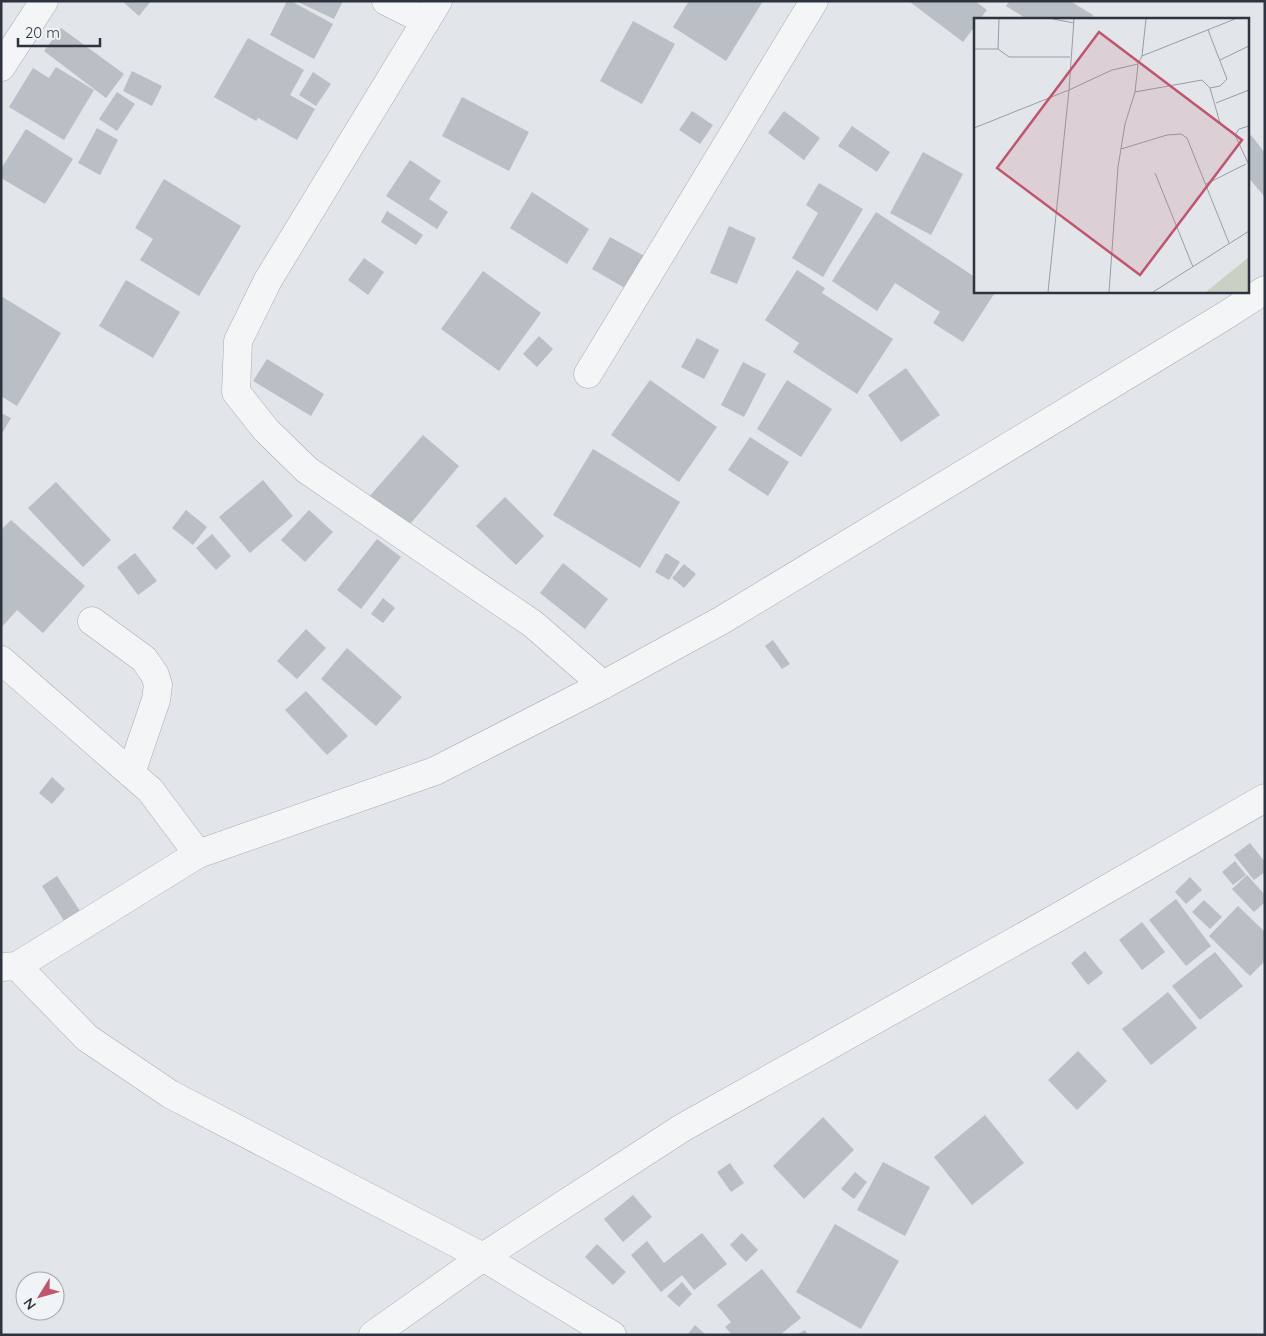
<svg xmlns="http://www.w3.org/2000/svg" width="1266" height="1336" font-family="Quicksand,sans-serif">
<rect width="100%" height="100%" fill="#e2e5e9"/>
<g fill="#babfc5">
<path d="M122,1H151L139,16Z"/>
<path d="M287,1H291L333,24L314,59L270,35Z"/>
<path d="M296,1H343L334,19Z"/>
<path d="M689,1H763L726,61L673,27Z"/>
<path d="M911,1H975L987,10L980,19H975V26L963,42L910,2Z"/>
<path d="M1009,1H1070L1093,15L1091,19H1027L1006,6Z"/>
<path d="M633,21L675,44L642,104L600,81Z"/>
<path d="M61,28L124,74L106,98L44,51Z"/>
<path d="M248,38L304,70L290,95L315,109L297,140L258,118L256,121L214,97Z"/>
<path d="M56,67L94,90L64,140L9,107L33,68L49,78Z"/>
<path d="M132,71L162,86L152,106L123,91Z"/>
<path d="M313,72L331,84L316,106L299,95Z"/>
<path d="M117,92L135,104L117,131L99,119Z"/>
<path d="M462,97L529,132L509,171L442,136Z"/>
<path d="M692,111L713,125L700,144L679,130Z"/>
<path d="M784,111L820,138L804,160L768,133Z"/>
<path d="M852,126L890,152L877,172L838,146Z"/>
<path d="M97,128L118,140L100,175L78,163Z"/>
<path d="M26,129L73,159L45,204L1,178V169Z"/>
<path d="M1251,135L1265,153L1264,196L1247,176V138Z"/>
<path d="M923,152L963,174L931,235L890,213Z"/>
<path d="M410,160L441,181L429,199L448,212L437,229L386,196Z"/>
<path d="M164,179L241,226L199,296L140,260L153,239L135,228Z"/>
<path d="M819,183L863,209L823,277L792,258L818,213L806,205Z"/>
<path d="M532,192L589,229L567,264L510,228Z"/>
<path d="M387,211L423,235L416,245L381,222Z"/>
<path d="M876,212L975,277V291H996L963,342L933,323L940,312L895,283L877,311L832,281Z"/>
<path d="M729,226L756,238L737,284L710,273Z"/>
<path d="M610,237L648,258L630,291L592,269Z"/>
<path d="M364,258L384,272L368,295L348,280Z"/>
<path d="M797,270L825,288L822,293L893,339L857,394L793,352L799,343L765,320Z"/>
<path d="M483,271L541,313L499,371L441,329Z"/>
<path d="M126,280L180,312L153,358L99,326Z"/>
<path d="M1,296L61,333L17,406L1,396Z"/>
<path d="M539,336L553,349L537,367L523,354Z"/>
<path d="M697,338L719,350L704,379L681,367Z"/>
<path d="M267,359L324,394L311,416L253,381Z"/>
<path d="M743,362L766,374L744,417L721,405Z"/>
<path d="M906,368L940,415L901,442L868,395Z"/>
<path d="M650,380L717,427L679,482L611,435Z"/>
<path d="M787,380L832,409L801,457L757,429Z"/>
<path d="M1,413L11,418L1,435Z"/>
<path d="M423,435L459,466L406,529L369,497Z"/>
<path d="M750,437L789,462L768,496L728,470Z"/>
<path d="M593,449L680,502L640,568L553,515Z"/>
<path d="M263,480L293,516L250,553L219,517Z"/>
<path d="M56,482L111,540L83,567L28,508Z"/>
<path d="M505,497L544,536L516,565L476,526Z"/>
<path d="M186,510L207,527L193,545L172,528Z"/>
<path d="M309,510L333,532L305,562L281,540Z"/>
<path d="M11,520L85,586L43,633L17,610L1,628V530Z"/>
<path d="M212,534L231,556L216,570L196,548Z"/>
<path d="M377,539L401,557L361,609L337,590Z"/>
<path d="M135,553L157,581L138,595L117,567Z"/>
<path d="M666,553L680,562L669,580L655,572Z"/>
<path d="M563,563L608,599L585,629L540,593Z"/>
<path d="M684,564L696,574L684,588L672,578Z"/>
<path d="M383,598L395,608L383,623L371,614Z"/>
<path d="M306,629L326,648L297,679L277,661Z"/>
<path d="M773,640L790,664L782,669L765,646Z"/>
<path d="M347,648L402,697L376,726L321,679Z"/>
<path d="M306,691L348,736L327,755L285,710Z"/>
<path d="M52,777L65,789L52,804L39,793Z"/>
<path d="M1250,843L1265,862V872L1254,880L1234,855Z"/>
<path d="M1235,861L1246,875L1233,885L1222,872Z"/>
<path d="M1247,875L1265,895V902L1254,912L1232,889Z"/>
<path d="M57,876L82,914L66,924L42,886Z"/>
<path d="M1190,877L1202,890L1186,904L1175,892Z"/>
<path d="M1176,899L1211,946L1186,966L1149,920Z"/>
<path d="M1204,900L1222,917L1210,929L1192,912Z"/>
<path d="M1238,906L1265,932V961L1250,976L1209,936Z"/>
<path d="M1142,922L1165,952L1142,970L1119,940Z"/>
<path d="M1085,951L1103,973L1088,985L1071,963Z"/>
<path d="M1215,952L1243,986L1200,1020L1172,986Z"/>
<path d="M1168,992L1197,1028L1151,1065L1122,1029Z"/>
<path d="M1078,1051L1107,1081L1077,1110L1048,1080Z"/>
<path d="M985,1115L1024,1163L972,1205L934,1157Z"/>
<path d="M823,1117L854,1150L804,1199L773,1166Z"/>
<path d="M883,1162L930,1187L905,1236L857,1210Z"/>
<path d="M730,1163L744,1183L731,1192L717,1172Z"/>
<path d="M855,1172L867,1182L854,1199L841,1189Z"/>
<path d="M633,1195L652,1217L623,1242L604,1219Z"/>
<path d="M835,1224L899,1261L861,1329L796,1292Z"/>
<path d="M702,1233L727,1264L694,1290L682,1275L661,1292L631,1255L647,1241L664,1263Z"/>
<path d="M742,1233L758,1250L746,1262L730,1245Z"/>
<path d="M597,1244L626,1272L613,1285L585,1257Z"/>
<path d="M762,1269L801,1318L780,1335H732L725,1327L731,1322L717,1305Z"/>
<path d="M682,1282L692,1294L679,1307L667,1296Z"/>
<path d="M695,1325L706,1335H687Z"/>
<path d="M805,1330L808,1335H796Z"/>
</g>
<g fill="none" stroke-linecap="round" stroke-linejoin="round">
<g stroke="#a8acb3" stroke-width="29">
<g id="minor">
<path d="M386,1L426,21"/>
<path d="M438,1L268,280L238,341L236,392L266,430L307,470L533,624L603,685"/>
<path d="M1,67L44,1"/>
<path d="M588,374L814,1"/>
<path d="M92,621L144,659L155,675L158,685L156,700L131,773"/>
<path d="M1,660L150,790L198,854"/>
<path d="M17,966L198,854L435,771L603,685L722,620L1223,317L1265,290"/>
<path d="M1,967L17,966L87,1038L170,1094L483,1257L373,1335"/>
<path d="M612,1335L483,1257L682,1128L1053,920L1265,798"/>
</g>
</g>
<use href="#minor" stroke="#f4f5f7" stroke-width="28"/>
</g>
<g transform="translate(974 18)">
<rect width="275" height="275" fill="#e2e5e9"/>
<path d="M275,239V274H232Z" fill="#c8d1c4"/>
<path fill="none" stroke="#999ea5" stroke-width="1" d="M79,1L100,5M100,1L95,72L138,52L164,46L168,38L172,1M234,12L253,61L246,68L236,70M0,31H24L25,1M24,31L35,39H96M168,38L261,1M246,42L275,28M161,74L228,62L236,70L246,105M242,85L275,72M275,108L265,111L261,117L275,147M0,110L95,72L74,274M147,131L193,117L207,116L213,120L255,225M181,155L219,249M232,166L272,146M135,274L144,149L151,106L161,74L164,46M179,274L275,213"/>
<path fill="#bf556e" fill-opacity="0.15" stroke="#bf556e" stroke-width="2.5" d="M125,14L268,122L166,257L23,150Z"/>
<rect width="275" height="275" fill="none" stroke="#2c343f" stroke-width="2.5"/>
</g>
<rect width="1266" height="1336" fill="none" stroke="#2c343f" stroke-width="5"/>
<g transform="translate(40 1296) rotate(233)"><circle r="24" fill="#f1f4f6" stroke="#a2a7ad"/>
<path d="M0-4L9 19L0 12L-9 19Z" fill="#bf556e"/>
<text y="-8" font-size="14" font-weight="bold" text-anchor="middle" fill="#2c343f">N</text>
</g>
<path d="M18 38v8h82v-8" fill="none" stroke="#2c343f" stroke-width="2.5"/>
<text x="25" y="38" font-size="15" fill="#2c343f" stroke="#f1f4f6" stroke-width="4" paint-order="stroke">20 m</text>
</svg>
